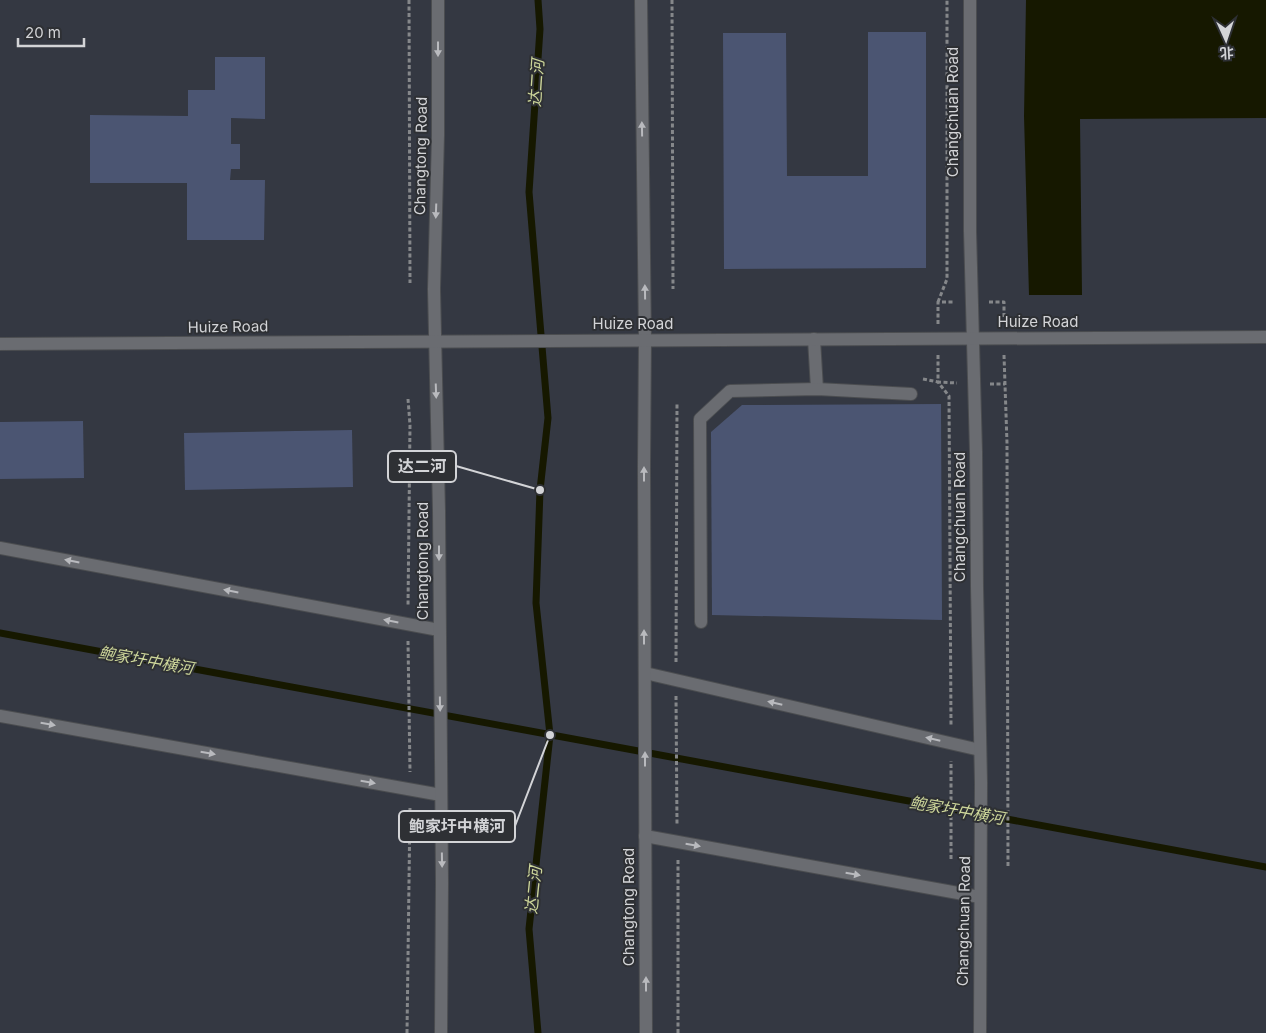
<svg xmlns="http://www.w3.org/2000/svg" width="1266" height="1033" font-family="Inter,'Noto Sans SC',sans-serif">
<rect width="100%" height="100%" fill="#2e3034"/>
<rect fill="#343842" x="0" y="0" width="1266" height="1033"/>
<path fill="#161800" d="M1026,0H1266V118L1080,119L1082,295H1029L1024,116Z"/>
<g fill="none" stroke-linecap="round" stroke-linejoin="round">
<g stroke="#161800" stroke-width="7">
<path d="M0,633L1266,867"/>
<path d="M538,1033L529,929L550,735L536,603L540,490L548,418L529,192L540,29L538,0"/>
</g>
</g>
<g fill="#4b5572">
<path d="M868,32H926V268L724,269L723,33H786L787,176H868Z"/>
<path d="M215,57H265V119L231,118V144H240V169H231L230,180H265L264,240H187V183H90V115L188,116V90H215Z"/>
<path d="M941,404L942,620L712,615L711,432L742,405Z"/>
<path d="M83,421L84,478L0,479V422Z"/>
<path d="M352,430L353,487L185,490L184,433Z"/>
</g>
<g fill="none" stroke-linecap="round" stroke-linejoin="round">
<g stroke="#4b4d50" stroke-width="14">
<g id="street">
<path d="M814,339L817,389"/>
<path d="M0,548L439,630"/>
<path d="M701,622L700,419L730,391L817,389L911,394"/>
<path d="M645,673L980,750"/>
<path d="M0,716L441,795"/>
<path d="M645,836L980,897"/>
</g>
</g>
<g stroke="#4b4d50" stroke-width="14">
<g id="secondary">
<path d="M438,0V135L434,289L439,511L442,883L441,1033"/>
<path d="M641,0L645,340L644,466L646,1033"/>
<path d="M970,0V231L976,452L977,587L981,783L980,1033"/>
<path d="M0,344L1266,337"/>
</g>
</g>
<g stroke="#85878a" stroke-width="3" stroke-dasharray="4 2.5" stroke-linecap="butt">
<path d="M409,0L410,283"/>
<path d="M672,0L673,289"/>
<path d="M938,302L947,279V0"/>
<path d="M989,302H1004V321"/>
<path d="M938,324V302H955"/>
<path d="M938,355V382L957,383"/>
<path d="M1004,355L1007,443L1008,866"/>
<path d="M923,379L938,382L949,396L951,725"/>
<path d="M990,384H1005"/>
<path d="M408,399L410,425L408,607"/>
<path d="M408,641L410,772"/>
<path d="M676,662L677,404"/>
<path d="M676,696L677,825"/>
<path d="M951,859V761"/>
<path d="M407,1033L410,806"/>
<path d="M678,1033V859"/>
</g>
<use href="#street" stroke="#6a6c71" stroke-width="12"/>
<use href="#secondary" stroke="#6a6c71" stroke-width="12"/>
</g>
<defs><path id="oneway-solid" d="M-6-.8H1V-3.2L6.5 0L1 3.2V.8H-6Z" transform="scale(1.25)"/></defs>
<g fill="#b9babe">
<use href="#oneway-solid" transform="translate(438 49) rotate(90)"/>
<use href="#oneway-solid" transform="translate(642 129) rotate(-91)"/>
<use href="#oneway-solid" transform="translate(436 211) rotate(92)"/>
<use href="#oneway-solid" transform="translate(645 292) rotate(-91)"/>
<use href="#oneway-solid" transform="translate(436 391) rotate(88)"/>
<use href="#oneway-solid" transform="translate(644 474) rotate(-90)"/>
<use href="#oneway-solid" transform="translate(439 553) rotate(90)"/>
<use href="#oneway-solid" transform="translate(72 561) rotate(-169)"/>
<use href="#oneway-solid" transform="translate(231 591) rotate(-169)"/>
<use href="#oneway-solid" transform="translate(391 621) rotate(-169)"/>
<use href="#oneway-solid" transform="translate(644 637) rotate(-90)"/>
<use href="#oneway-solid" transform="translate(775 703) rotate(-167)"/>
<use href="#oneway-solid" transform="translate(440 704) rotate(89)"/>
<use href="#oneway-solid" transform="translate(48 724) rotate(10)"/>
<use href="#oneway-solid" transform="translate(933 739) rotate(-167)"/>
<use href="#oneway-solid" transform="translate(208 753) rotate(10)"/>
<use href="#oneway-solid" transform="translate(645 759) rotate(-90)"/>
<use href="#oneway-solid" transform="translate(368 782) rotate(10)"/>
<use href="#oneway-solid" transform="translate(693 845) rotate(10)"/>
<use href="#oneway-solid" transform="translate(442 860) rotate(89)"/>
<use href="#oneway-solid" transform="translate(853 874) rotate(10)"/>
<use href="#oneway-solid" transform="translate(646 984) rotate(-90)"/>
</g>
<g text-anchor="middle" stroke-width="4" stroke-linejoin="round" paint-order="stroke">
<g font-size="15" fill="#d3d4d7" stroke="#2e3034">
<text transform="translate(953 112) rotate(-90)" y="5">Changchuan Road</text>
<text transform="translate(421 156) rotate(-89)" y="5">Changtong Road</text>
<text x="1038" y="327">Huize Road</text>
<text x="633" y="329">Huize Road</text>
<text transform="translate(228 327) rotate(-1)" y="5">Huize Road</text>
<text transform="translate(960 517) rotate(-90)" y="5">Changchuan Road</text>
<text transform="translate(423 561) rotate(-90)" y="5">Changtong Road</text>
<text transform="translate(629 907) rotate(-90)" y="5">Changtong Road</text>
<text transform="translate(964 921) rotate(-89)" y="5">Changchuan Road</text>
</g>
<g font-size="16" font-style="italic" fill="#cdd69a" stroke="#2e3034">
<text transform="translate(536 83) rotate(-86)" y="6">达二河</text>
<text transform="translate(146 660) rotate(10)" y="6">鲍家圩中横河</text>
<text transform="translate(957 810) rotate(10)" y="6">鲍家圩中横河</text>
<text transform="translate(533 890) rotate(-84)" y="6">达二河</text>
</g>
</g>
<path fill="none" stroke="#d3d4d7" stroke-width="2" d="M540 490L456 466M550 735L515 826"/>
<g fill="#d3d4d7" stroke="#2e3034" stroke-width="2">
<circle cx="540" cy="490" r="5"/>
<circle cx="550" cy="735" r="5"/>
</g>
<g fill="#2e3034" stroke="#d3d4d7" stroke-width="2">
<rect x="388" y="451" width="68" height="31" rx="5"/>
<rect x="399" y="811" width="116" height="31" rx="5"/>
</g>
<g font-size="16" text-anchor="middle" font-weight="bold" fill="#d3d4d7">
<text x="422" y="472">达二河</text>
<text x="457" y="832">鲍家圩中横河</text>
</g>
<g transform="translate(1226 40) rotate(177)" stroke="#2e3034" stroke-width="4" paint-order="stroke">
<path d="M0-4L9 19L0 12L-9 19Z" fill="#d3d4d7"/>
<text y="-8" font-size="14" font-weight="bold" text-anchor="middle" fill="#d3d4d7">北</text>
</g>
<path d="M18 38v8h66v-8" fill="none" stroke="#d3d4d7" stroke-width="2.5"/>
<text x="25" y="38" font-size="15" fill="#d3d4d7" stroke="#2e3034" stroke-width="4" paint-order="stroke">20 m</text>
</svg>
